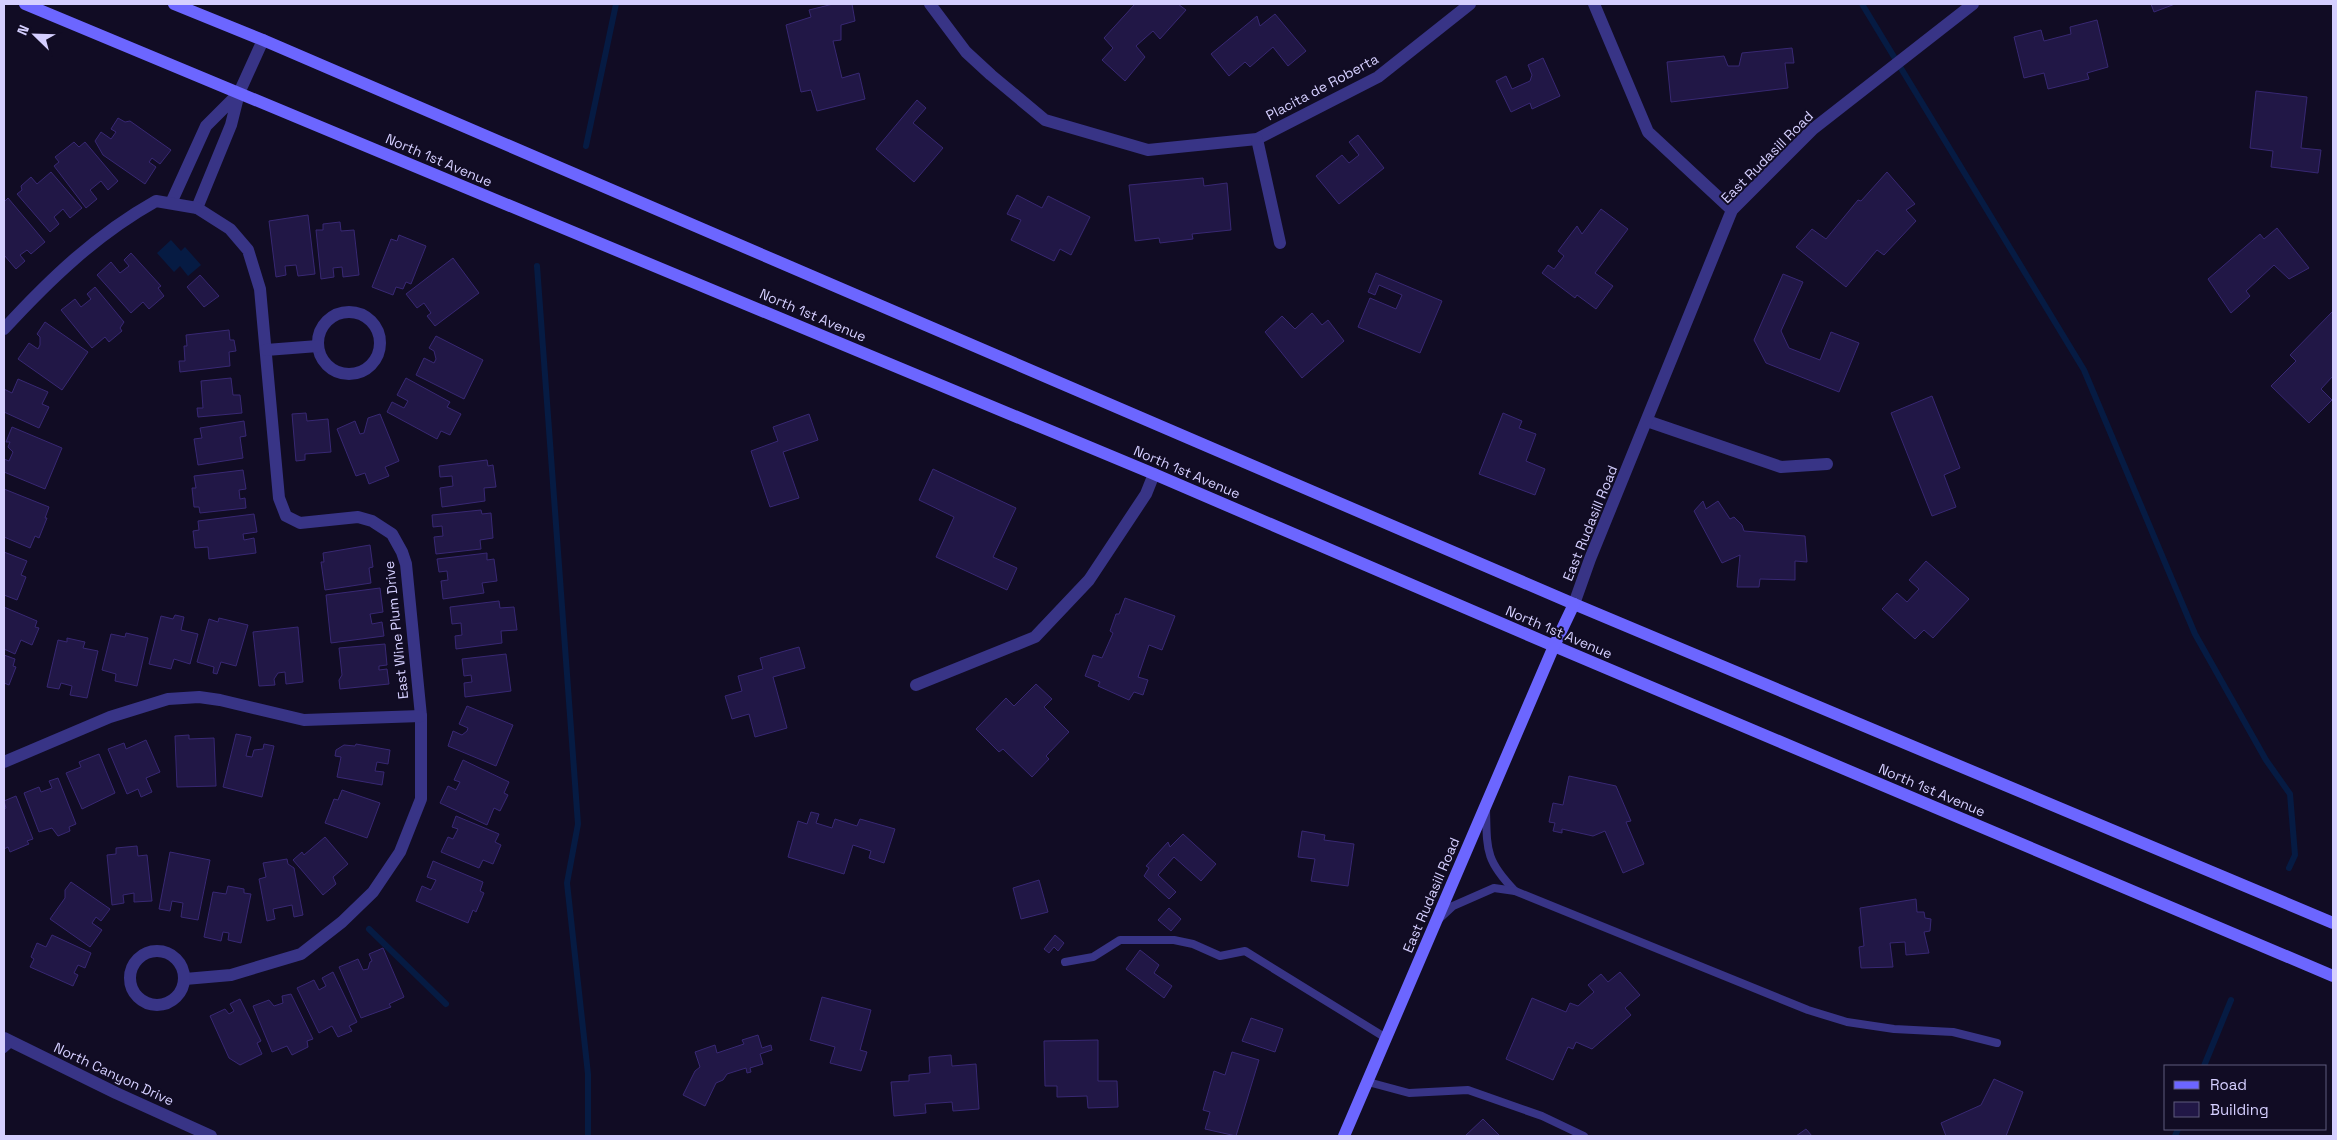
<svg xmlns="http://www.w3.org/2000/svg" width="2337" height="1140" font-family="'Space Grotesk',sans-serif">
<rect width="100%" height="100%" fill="#110c24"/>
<path fill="#061b43" d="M171,240L181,251L185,247L201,265L188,276L180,266L174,272L157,253Z"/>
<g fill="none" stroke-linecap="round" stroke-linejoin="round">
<g stroke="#061b43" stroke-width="6">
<path d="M1862,4L2084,370L2195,634L2266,760L2290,794L2295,855L2289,868"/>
<path d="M586,146L616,4"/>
<path d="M537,266L578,824L567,883L588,1074V1136"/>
<path d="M369,929L446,1004"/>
<path d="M2204,1066L2231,1000"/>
<path d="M2175,1136L2178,1129"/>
</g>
</g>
<g fill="#211746" stroke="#382873">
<path d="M833,4H852L855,21L841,25V40L833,41L842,78L859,73L865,99L817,111L811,90L801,92L786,25L811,17L809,10Z"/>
<path d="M1135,4H1178L1186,10L1160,39L1153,31L1136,46L1145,57L1125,81L1102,60L1113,48L1104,38Z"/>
<path d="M2151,4H2175L2154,12Z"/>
<path d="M1275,14L1306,51L1288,66L1273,47L1250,67L1245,62L1229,76L1211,54L1257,16L1260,26Z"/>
<path d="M2097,20L2108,67L2087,73L2089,79L2048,89L2044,73L2024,78L2014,37L2041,30L2044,41L2071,34L2070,27Z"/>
<path d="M1792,48L1794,63H1785L1788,88L1671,102L1667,62L1724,56L1728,66H1739L1742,53Z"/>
<path d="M1543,58L1560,96L1532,109L1530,103L1511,112L1496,81L1506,76L1512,89L1530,81L1532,75L1528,65Z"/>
<path d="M2256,91L2307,97L2301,148L2321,150L2318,173L2271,167L2273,151L2250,148Z"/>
<path d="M917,100L926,108L913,123L943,148L914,182L876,149Z"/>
<path d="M118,118L125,122L130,121L171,150L160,164L152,158L149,162L156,167L145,184L103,155L95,141L101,132L111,139L116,132L111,129Z"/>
<path d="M1358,135L1384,168L1339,204L1316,176L1342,155L1349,163L1359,155L1349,142Z"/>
<path d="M74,142L79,147L85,142L118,181L108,190L101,181L90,190L97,199L86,208L54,166L59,162L55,157Z"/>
<path d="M51,172L82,208L70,218L63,209L54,217L59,224L50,232L17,194L22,190L21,186L31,177L37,184Z"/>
<path d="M1887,172L1915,204L1906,210L1916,221L1884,255L1877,250L1846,287L1796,247L1812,229L1826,239L1858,200L1861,201Z"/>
<path d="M1203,178L1204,186L1227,183L1231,230L1192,234L1193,239L1160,243L1159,238L1135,241L1129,185Z"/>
<path d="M1017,195L1042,208L1048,196L1090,217L1071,255L1060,249L1054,261L1011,240L1021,220L1007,214Z"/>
<path d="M8,198L45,242L31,254L27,250L20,255L25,261L16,269L4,255V202Z"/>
<path d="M1601,209L1628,229L1595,273L1613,286L1596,309L1577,295L1575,298L1542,273L1548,265L1554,269L1564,256L1558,251L1577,226L1582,234Z"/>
<path d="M308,215L315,274L298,276L296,265L285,266L286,275L276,277L269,221Z"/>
<path d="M340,222L341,231L354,230L359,275L343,277L342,267L333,268L334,277L321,279L316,230H323V224Z"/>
<path d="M2277,228L2309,268L2289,279L2274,265L2246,291L2250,296L2231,313L2208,279L2260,234L2264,239Z"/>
<path d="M399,235L426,246L411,284L406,282L403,289L396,287L393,295L372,287L391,239L397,241Z"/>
<path d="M131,253L161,286L158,288L164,296L149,309L143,302L131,313L97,275L111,262L120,273L129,266L124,260Z"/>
<path d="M453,258L479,293L435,326L427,316L431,313L424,303L417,308L406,294Z"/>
<path d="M1376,273L1442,301L1420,353L1358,327L1370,298L1396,309L1402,295L1379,285L1375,295L1368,292Z"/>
<path d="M1783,274L1803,282L1781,331L1789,348L1820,360L1831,332L1859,343L1839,392L1766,363L1754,340Z"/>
<path d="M200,275L219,296L204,307L187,287Z"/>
<path d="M95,287L124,322L120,328L122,331L109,342L105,337L92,348L61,310L75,299L81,307L91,299L87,294Z"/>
<path d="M2333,311V376L2321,389L2332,400L2309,423L2271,386L2296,361L2290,355Z"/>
<path d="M1312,313L1322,325L1328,320L1344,341L1302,378L1265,332L1282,316L1295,329Z"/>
<path d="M45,322L88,352L62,390L18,359L29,343L38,349L40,345V337L37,334Z"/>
<path d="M229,330L230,340H234L236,351L229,352L230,366L180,372L179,361H185L184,346H187L186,335Z"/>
<path d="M436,336L483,360L464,399L416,375L424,358L434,363L436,359L434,351L429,348Z"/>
<path d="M231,378L233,395H240L242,413L198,417L197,408H203L201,381Z"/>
<path d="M406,378L450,402L447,407L461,414L450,435L441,431L437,439L387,412L392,402L404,408L408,401L397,395Z"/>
<path d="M18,379L48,392L42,404L49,407L39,428L4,412V389L12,393Z"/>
<path d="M1932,396L1960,468L1944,475L1956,507L1932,516L1891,413Z"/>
<path d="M306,413L307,421L328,419L331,452L305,454V460L296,461L292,414Z"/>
<path d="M1503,413L1522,421L1519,428L1536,434L1526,461L1545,469L1535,495L1479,474Z"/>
<path d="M380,414L399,461L385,467L389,476L369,484L365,473L356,476L337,429L355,421L360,434L364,433L368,418Z"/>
<path d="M809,414L818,440L783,452L799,498L770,507L751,451L778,441L773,427Z"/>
<path d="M244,421L246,436L240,437L243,458L198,465L194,439L202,438L200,428Z"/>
<path d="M12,427L62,448L45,489L4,472V459L9,461L13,452L8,447L10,442H6Z"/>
<path d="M487,460L488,466L493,465L496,487L484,488L485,501L442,507L440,488L453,486L452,476L440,477L439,466Z"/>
<path d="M933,469L1016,508L993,557L1017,568L1007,590L936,557L954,517L919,500Z"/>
<path d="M243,470L246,489L239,490L240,499L245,498L246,508L200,513L199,507H194L192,488H196L194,476Z"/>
<path d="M4,489L49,507L45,518H47L39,538L35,536L30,548L4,537Z"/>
<path d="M1703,501L1706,509L1718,501L1730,519L1734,517L1742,525L1744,531L1805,536L1807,562L1795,561V580L1760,579L1759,587H1737L1740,555L1722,563L1694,511Z"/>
<path d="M481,510L482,514L491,513L493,538L480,540L481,549L436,554L434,537L443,536L442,526L433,527L432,515Z"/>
<path d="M254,514L257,532L243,534L244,540L254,538L256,553L209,559L208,547L195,548L193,531L199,530L198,521Z"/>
<path d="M370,545L373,567L369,568L371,583L325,590L321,562H324L323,553Z"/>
<path d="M4,552L27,561L21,575L26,577L17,600L4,595Z"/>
<path d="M487,553V560L494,559L497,581L482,583L484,593L443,599L441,581L448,580L447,571L439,572L437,559Z"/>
<path d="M1926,561L1969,599L1933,638L1924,630L1915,639L1882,609L1897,593L1907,602L1919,589L1909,580Z"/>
<path d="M380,588L383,612L370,614L372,624L382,622L384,636L331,643L326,595Z"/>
<path d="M1125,598L1175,616L1162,650L1149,645L1138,677L1148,680L1143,695L1134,692L1129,700L1098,686L1100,682L1085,676L1093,655L1102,658L1113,633L1110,631L1116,614H1119Z"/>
<path d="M499,601L500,608L514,607L517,630L501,631L502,643L456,649L455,636L462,635L461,623L452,624L450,607Z"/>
<path d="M4,607L37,621L35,627L39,628L32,645L21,640L15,654L4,649Z"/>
<path d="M175,615L184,617L181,630L198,634L190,664L174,659L171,669L149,664L161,616L173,619Z"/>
<path d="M219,618L248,625L236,666L221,662L217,674L213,673L214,667L197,662L209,619L218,622Z"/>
<path d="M298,627L303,682L286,684L285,672L278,673L274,679L275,685L259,686L253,632Z"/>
<path d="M126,633L148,638L137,686L115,681L116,674L102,670L111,634L125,637Z"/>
<path d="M67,638L85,642L83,648L98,651L87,698L70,695L72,686L61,683L59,689L47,687L58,640L67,642Z"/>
<path d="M385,644L387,665L379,666V670L387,669L389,684L340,689L339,680L342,675L339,648Z"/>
<path d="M799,647L805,668L773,677L787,728L755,737L749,714L732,719L725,696L742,691L738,676L763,669L760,658Z"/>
<path d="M506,654L511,691L465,697L464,683L472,682L471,675L464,676L462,659Z"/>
<path d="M4,655L15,659L13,666L16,667L9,685L4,683Z"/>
<path d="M1036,684L1052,699L1044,707L1069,732L1046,756L1049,759L1032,777L1003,749L999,752L976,729L1006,698L1014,706Z"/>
<path d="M467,706L513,725L496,766L448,746L453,731L462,735L467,731L468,728L459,724Z"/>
<path d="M236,734L251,737L246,756L252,757L254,750L263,749L264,744L274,746L262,797L223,787Z"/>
<path d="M189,735V739L214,738L216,786L177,787L175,736Z"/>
<path d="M146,740L160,772L146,778L152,792L141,797L138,789L127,794L108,749L124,743L126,749Z"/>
<path d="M356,744L390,750L388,764L377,762L375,771L384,772L382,785L337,777L341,757L335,756L336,750L344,745L355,746Z"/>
<path d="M99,754L115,793L82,809L66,773L81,767L79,762Z"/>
<path d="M463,760L509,782L504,793L508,795L500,811L494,808L487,825L440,803L448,786L456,790L460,782L454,780Z"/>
<path d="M1569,776L1616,786L1631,821L1626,822L1644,864L1623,873L1605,831L1593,836L1562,829V833L1553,831L1555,823L1549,822L1553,803L1563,805Z"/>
<path d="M58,778L76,824L69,827L70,831L58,836L52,828L39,832L24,793L39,787L41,792L52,788L49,781Z"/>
<path d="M342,790L380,803L367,838L325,823L334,799L338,800Z"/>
<path d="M16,796L33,839L27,841L29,844L10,852L8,847L4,849V809L6,808L4,801Z"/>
<path d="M811,812L819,814L816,823L832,828L835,819L857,826L860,819L895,829L884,863L869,858L871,851L853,845L844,874L788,857L798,821L807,824Z"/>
<path d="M456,816L499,834L495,842L501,845L493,864L483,860L479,868L441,852L448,837L453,839L458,829L452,827Z"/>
<path d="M1302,831L1325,835L1324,840L1354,844L1348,886L1311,881L1315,859L1298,857Z"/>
<path d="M1183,834L1216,864L1201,881L1174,857L1158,875L1176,892L1169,899L1144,876L1149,868L1146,866L1168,842L1170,847Z"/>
<path d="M325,837L348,864L333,877L336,884L323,895L293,860L302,852L304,855Z"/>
<path d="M137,846L138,856L147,855L152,901L134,902V893L123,895L124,903L112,905L107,855L116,854V848Z"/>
<path d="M170,852L210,860L198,920L181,917L183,903L172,901L170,911L159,909Z"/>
<path d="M287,859L288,864L294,868L303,915L294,917L292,905L273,909L275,919L267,921L259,879L266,877L263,863Z"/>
<path d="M433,861L483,882L480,891L484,893L476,912L473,910L468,923L416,901L422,886L431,890L436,880L427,877Z"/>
<path d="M1039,880L1048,912L1021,919L1013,888Z"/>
<path d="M71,882L110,909L101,921L96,917L92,923L102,930L90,947L50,919L65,898V890Z"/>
<path d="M228,886L244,889V893L251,894L241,943L228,940L229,933L223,932L221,941L204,937L213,892L226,894Z"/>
<path d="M1916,899L1917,912H1924L1925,918L1931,919L1930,931L1924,932L1929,953L1906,955L1905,942L1890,943L1893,967L1861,968L1859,947L1864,946L1860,908Z"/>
<path d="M1169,908L1181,919L1171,931L1158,920Z"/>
<path d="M52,935L91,953L85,968L78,965L74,973L78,975L73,986L30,967L34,959L31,957L37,943L46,947Z"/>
<path d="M1055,935L1064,943L1058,951L1054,947L1049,953L1044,949Z"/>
<path d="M383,948L404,997L389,1004L391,1007L361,1018L339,967L358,959L363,970L368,969L370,962L372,961L369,954Z"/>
<path d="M1140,950L1159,965L1154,973L1172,986L1164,998L1126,969Z"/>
<path d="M333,972L357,1022L349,1026L352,1031L338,1037L332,1026L319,1033L297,988L314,980L319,990L326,986L322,978Z"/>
<path d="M1620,972L1640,995L1625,1008L1631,1015L1592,1049L1576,1042L1573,1049L1568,1047L1553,1080L1506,1059L1532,998L1566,1012L1570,1003L1578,1006L1594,992L1588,985L1601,974L1608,982Z"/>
<path d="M291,994L313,1039L307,1041L308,1047L292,1055L287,1046L272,1052L253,1006L269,1000L274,1006L283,1003L282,996Z"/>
<path d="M822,997L871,1010L860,1050L867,1052L861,1071L830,1063L835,1047L810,1040Z"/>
<path d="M240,999L261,1041L257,1043L262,1054L240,1065L229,1058L210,1016L225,1009L229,1014L234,1011L230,1004Z"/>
<path d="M1251,1018L1283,1029L1275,1052L1242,1041Z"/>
<path d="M758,1035L762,1048L771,1045L772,1050L760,1054L763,1064L750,1068L751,1072L747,1073L746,1068L727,1074L723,1080L716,1083L705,1106L683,1095L695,1071L700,1067L695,1052L715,1045L717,1053L744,1044L742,1040Z"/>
<path d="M1098,1040V1081H1117L1118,1107L1088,1108L1087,1096L1057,1097V1086H1045L1044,1041Z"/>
<path d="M1232,1052L1259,1060L1236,1136L1205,1129L1210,1112L1203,1110L1214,1071L1225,1075Z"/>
<path d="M951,1055L952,1066L976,1064L979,1109L953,1111L952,1102L925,1104L926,1113L894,1116L891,1082L909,1081V1075L930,1073L929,1057Z"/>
<path d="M1994,1079L2023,1092L2006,1136H1946L1941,1123L1981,1105Z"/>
<path d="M1483,1119L1500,1136H1465Z"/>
<path d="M1806,1129L1812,1136H1796Z"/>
</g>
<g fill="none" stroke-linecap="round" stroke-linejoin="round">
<g stroke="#383486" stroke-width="8">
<path d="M1486,809C1487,850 1485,860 1515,891L1808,1010L1847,1022L1894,1029L1953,1032L1997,1043"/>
<path d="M1439,919L1453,906L1494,888L1515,891"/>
<path d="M1065,962L1093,957L1120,940H1174L1193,944L1220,956L1245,951L1386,1038"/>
<path d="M4,1049L12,1042"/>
<path d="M1368,1082L1409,1093L1468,1090L1542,1116L1584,1136"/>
</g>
<g stroke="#383486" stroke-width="12">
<path d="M930,4L966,52L991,75L1045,120L1148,150L1257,139L1378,77L1470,4"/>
<path d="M1594,4L1648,132L1732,210"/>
<path d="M239,93L263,40"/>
<path d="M1257,139L1280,243"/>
<path d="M171,203L206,126L239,93L231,125L197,208"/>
<circle cx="349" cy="343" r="31"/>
<path d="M4,329C50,279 97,234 156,201L197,208L230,229L248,250L260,289L279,498L286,516L300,523L358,517L372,521L392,534L402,552L406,564L421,716V799L400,852L373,892L342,922L301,954L231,975L185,979"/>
<path d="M266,350L318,346"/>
<path d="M1647,421L1781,467L1827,464"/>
<path d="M1574,604L1590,559L1732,210L1813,129L1973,4"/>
<path d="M916,685L1035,637L1089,580L1146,494L1154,474"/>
<path d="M4,762L110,717L168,699L199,697L220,700L304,720L421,716"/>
<circle cx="157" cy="978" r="27"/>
<path d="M4,1038L116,1093L211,1136"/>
</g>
<g stroke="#6c66ff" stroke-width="12">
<path d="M25,4L1154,474L1554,646L2333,976"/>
<path d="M174,4L263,40L1574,604L2333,923"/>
<path d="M1344,1136L1554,646L1574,604"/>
</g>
</g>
<g text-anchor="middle" stroke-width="4" stroke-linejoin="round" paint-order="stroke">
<g font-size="14" fill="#d5cfff" stroke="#110c24">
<text transform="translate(1322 87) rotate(-28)" y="5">Placita de Roberta</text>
<text transform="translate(1767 157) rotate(-45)" y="5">East Rudasill Road</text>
<text transform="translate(439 160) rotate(23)" y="5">North 1st Avenue</text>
<text transform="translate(813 315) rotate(23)" y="5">North 1st Avenue</text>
<text transform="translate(1187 472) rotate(23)" y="5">North 1st Avenue</text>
<text transform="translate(1590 523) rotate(-68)" y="5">East Rudasill Road</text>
<text transform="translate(396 630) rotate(-96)" y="5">East Wine Plum Drive</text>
<text transform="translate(1559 632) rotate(23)" y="5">North 1st Avenue</text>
<text transform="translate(1932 790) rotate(23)" y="5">North 1st Avenue</text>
<text transform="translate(1431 895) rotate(-67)" y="5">East Rudasill Road</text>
<text transform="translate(114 1074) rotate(25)" y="5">North Canyon Drive</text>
</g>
</g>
<rect width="2337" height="1140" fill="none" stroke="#d5cfff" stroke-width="10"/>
<rect x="2164" y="1065" width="162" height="65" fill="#110c24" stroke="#5f5a7c"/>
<rect x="2174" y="1081" width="25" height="8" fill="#6c66ff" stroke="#5f5a7c"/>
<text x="2210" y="1090" font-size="15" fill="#d5cfff">Road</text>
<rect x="2174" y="1102" width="25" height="15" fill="#211746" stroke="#5f5a7c"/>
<text x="2210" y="1115" font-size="15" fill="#d5cfff">Building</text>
<g transform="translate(35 35) rotate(293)" stroke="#110c24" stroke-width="4" paint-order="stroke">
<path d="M0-4L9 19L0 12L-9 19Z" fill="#d5cfff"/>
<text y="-8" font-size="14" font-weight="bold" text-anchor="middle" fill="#d5cfff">N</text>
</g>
</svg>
